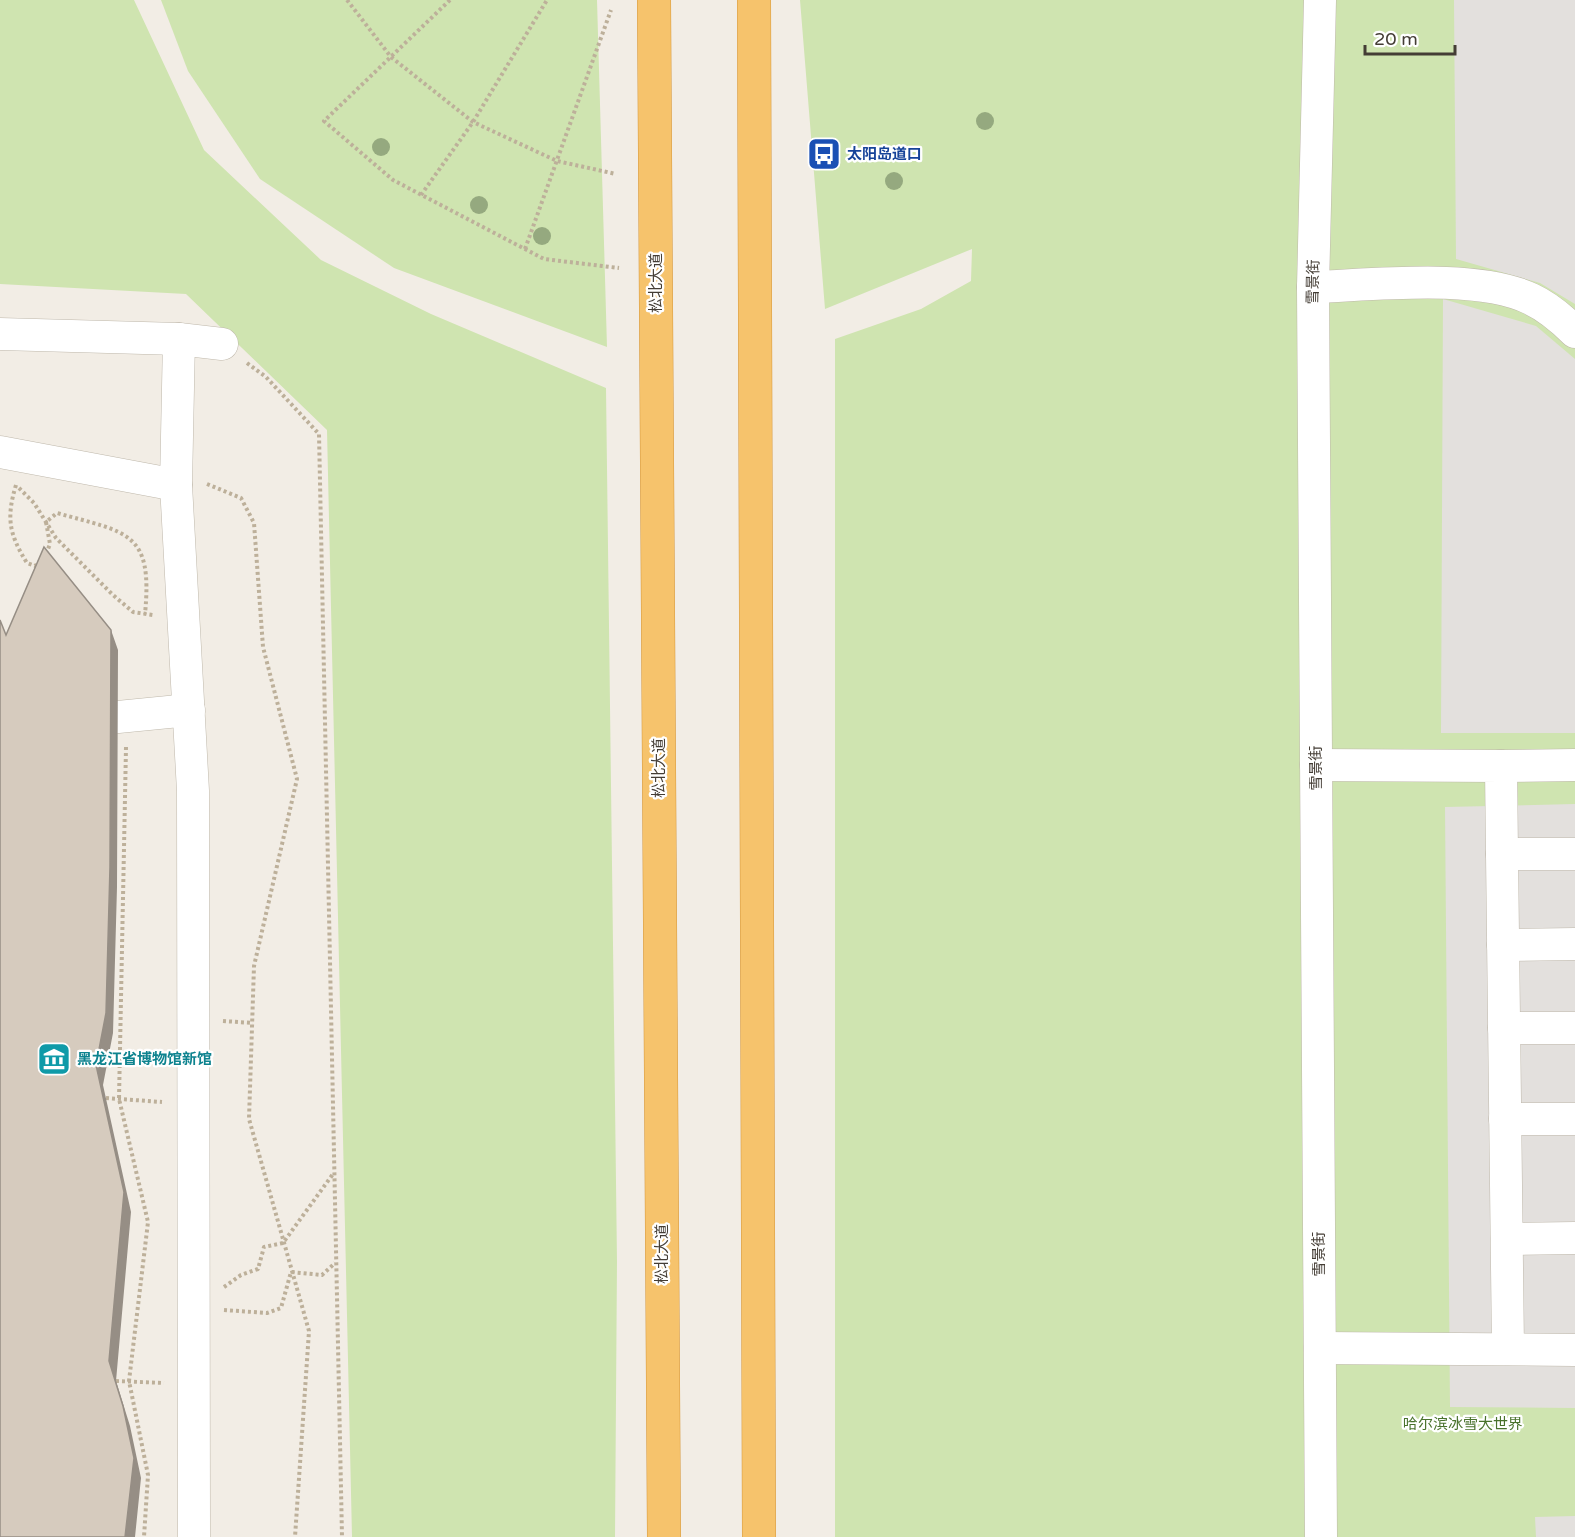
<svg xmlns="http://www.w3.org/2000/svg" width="1575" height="1537" font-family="'Varela Round','Noto Sans SC',sans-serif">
<rect width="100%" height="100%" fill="#f2ede5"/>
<g fill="#cfe4b0">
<path d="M0,0H134L204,150L321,260L431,314L606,388L617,1261L615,1537H352L327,430L186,294L0,284Z"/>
<path d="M161,0H597L607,347L394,268L260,179L188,71Z"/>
<path d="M800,0H1575V1537H835V339L921,309L971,281L972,249L825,309Z"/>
</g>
<g fill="#e3e0dd">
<path d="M1454,0H1575V304L1540,283L1456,259Z"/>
<path d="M1443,299L1536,326L1575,359V733H1441Z"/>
<path d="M1575,804V1408L1450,1407L1445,807Z"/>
<path d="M1575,1516V1537H1536L1535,1517Z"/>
</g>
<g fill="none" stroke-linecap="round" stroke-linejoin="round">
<g stroke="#bfb8ab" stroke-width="33">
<g id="minor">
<path d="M1320,0L1313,287L1321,1537"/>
<path d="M1313,287C1374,285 1477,273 1531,299C1548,307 1562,319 1575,332"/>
<path d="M0,334L179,339L222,344"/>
<path d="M0,452L176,485L193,791L194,1537"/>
<path d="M176,485L179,339"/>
<path d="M118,717L189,710"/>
<path d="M1316,765L1501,766L1502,854H1575"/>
<path d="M1501,766L1575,765"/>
<path d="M1502,854L1508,1349"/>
<path d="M1503,945L1575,944"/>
<path d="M1504,1028H1575"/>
<path d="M1505,1119H1575"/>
<path d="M1507,1239L1575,1238"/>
<path d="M1320,1348L1575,1350"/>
</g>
</g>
<g stroke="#d5973c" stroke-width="34">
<g id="highway">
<path d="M654,0L664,1537"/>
<path d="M754,0L759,1537"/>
</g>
</g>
<g stroke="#bdb09a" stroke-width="4" stroke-dasharray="3 3" stroke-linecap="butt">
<path d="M347,0L391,57L473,122L557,161L616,174"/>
<path d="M450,0L324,121L393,180L544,259L619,268"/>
<path d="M421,195L473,122L547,0"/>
<path d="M525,249L611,10"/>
<path d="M247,363L266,377L319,434L342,1537"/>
<path d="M207,484L241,498L254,523L263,647L297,779L254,966L249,1119L309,1331L295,1537"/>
<path d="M16,485C6,518 9,534 27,563L35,566L39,562"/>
<path d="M19,488L34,503L56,538L113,595L133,612L153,615"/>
<path d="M46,554L50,544L46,522L57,513C128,533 153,531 145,614"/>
<path d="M126,747L119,1099L148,1222L129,1381L148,1475L144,1537"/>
<path d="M223,1021L253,1023"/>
<path d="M106,1098L162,1102"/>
<path d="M224,1287L241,1275L258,1269L264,1247L283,1243L333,1174"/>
<path d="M224,1310L267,1313L281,1308L291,1272L322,1275L335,1263"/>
<path d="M116,1381L164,1383"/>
</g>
<use href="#minor" stroke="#fff" stroke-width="32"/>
<use href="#highway" stroke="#f6c36c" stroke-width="33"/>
</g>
<g fill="#95a97f">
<circle cx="985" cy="121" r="9"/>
<circle cx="381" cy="147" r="9"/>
<circle cx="894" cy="181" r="9"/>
<circle cx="479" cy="205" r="9"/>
<circle cx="542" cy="236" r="9"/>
</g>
<path fill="#968e85" d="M111,630L118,650L117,887L113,1033L103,1085L131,1212L116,1381L130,1426L141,1478L135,1537H125L109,1361L96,1065Z"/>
<path fill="#d6cbbe" stroke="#968e85" stroke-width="1.5" d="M44,547L111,630L110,867L106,1013L96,1065L124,1192L109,1361L123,1406L134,1458L125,1537H0V620L6,635Z"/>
<defs>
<g id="bus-square" transform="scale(1.725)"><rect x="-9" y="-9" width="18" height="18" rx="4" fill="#1a4fb4" stroke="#fff"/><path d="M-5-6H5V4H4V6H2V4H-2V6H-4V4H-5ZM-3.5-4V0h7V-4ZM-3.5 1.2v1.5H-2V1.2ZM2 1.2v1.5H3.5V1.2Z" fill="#fff"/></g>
<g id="museum-square" transform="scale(1.725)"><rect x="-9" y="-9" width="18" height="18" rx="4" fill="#0f9aa8" stroke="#fff"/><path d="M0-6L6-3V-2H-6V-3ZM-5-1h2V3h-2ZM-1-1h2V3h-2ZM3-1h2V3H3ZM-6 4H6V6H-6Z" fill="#fff"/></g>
</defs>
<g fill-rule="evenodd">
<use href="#bus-square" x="824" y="154"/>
<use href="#museum-square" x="54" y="1059"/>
</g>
<g text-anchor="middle" stroke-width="4.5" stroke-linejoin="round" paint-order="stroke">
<g font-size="15" font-weight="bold" fill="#164399" stroke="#fff" text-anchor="start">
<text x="847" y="159">太阳岛道口</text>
</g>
<g font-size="15" fill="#443d35" stroke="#fff">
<text transform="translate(1313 282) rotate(-89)" y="5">雪景街</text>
<text transform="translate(656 283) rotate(-90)" y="5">松北大道</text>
<text transform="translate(659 768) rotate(-90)" y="5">松北大道</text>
<text transform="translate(1316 768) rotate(-90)" y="5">雪景街</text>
<text transform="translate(662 1254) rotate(-90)" y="5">松北大道</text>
<text transform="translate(1319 1254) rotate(-90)" y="5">雪景街</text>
</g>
<g font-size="15" font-weight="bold" fill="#0d838f" stroke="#fff" text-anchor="start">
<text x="77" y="1064">黑龙江省博物馆新馆</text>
</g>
<g font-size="15" fill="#49722c" stroke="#fff">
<text x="1463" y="1429">哈尔滨冰雪大世界</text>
</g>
</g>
<path d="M1365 45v9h90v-9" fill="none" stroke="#443d35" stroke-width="3"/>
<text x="1374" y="45" font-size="18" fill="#443d35" stroke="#ffffff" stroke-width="4.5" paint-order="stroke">20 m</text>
</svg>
